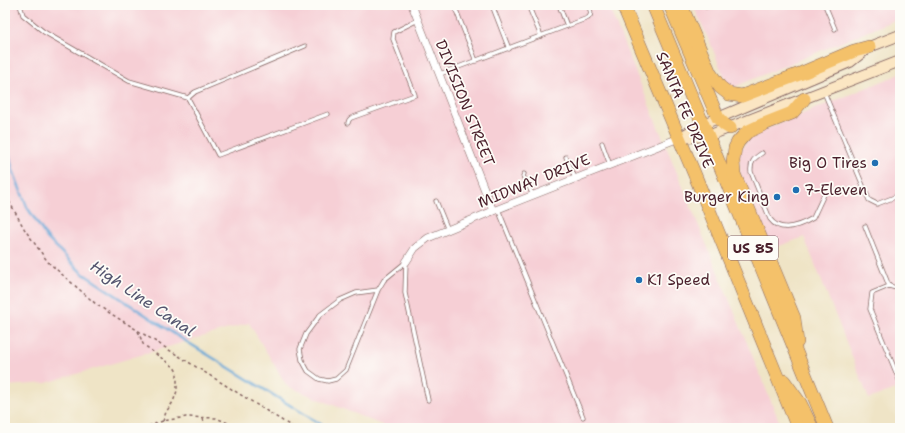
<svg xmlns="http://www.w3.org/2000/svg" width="905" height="433" font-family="'Shantell Sans',sans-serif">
<rect width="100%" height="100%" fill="#fdfcf7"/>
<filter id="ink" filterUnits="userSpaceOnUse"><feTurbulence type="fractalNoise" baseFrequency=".025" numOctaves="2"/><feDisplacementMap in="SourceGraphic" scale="8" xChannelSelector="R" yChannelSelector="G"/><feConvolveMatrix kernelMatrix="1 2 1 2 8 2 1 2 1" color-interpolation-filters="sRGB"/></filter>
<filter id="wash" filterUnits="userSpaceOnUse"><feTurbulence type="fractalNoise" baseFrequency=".012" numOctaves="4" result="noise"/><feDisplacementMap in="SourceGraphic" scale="16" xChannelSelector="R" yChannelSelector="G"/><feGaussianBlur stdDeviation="0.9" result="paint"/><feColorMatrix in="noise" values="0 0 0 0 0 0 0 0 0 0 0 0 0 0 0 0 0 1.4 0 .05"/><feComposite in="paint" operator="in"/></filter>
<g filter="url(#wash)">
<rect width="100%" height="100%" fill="#efe4c6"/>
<g fill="#f6cfd5">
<path d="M5,5H608L782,428H389L287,386L249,323L46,383L5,386Z"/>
<path d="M693,5H900V18L729,89L711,45Z"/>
<path d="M900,74V387L869,399L804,237L771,249L740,174L739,153L751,135Z"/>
</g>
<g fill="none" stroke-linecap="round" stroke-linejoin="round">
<path stroke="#62a5d6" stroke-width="2.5" d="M5,136L12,168L27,207L47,238L82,273L179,337L327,428"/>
</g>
</g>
<g filter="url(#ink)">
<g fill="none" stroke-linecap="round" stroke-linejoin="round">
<g stroke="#846461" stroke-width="5">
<g id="lane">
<path d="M20,5L23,15L44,32L129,81L188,98"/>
<path d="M454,5L476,61"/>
<path d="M492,5L509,49"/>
<path d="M528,5L541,36"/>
<path d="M559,5L567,26"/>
<path d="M703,5L706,7L709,6"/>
<path d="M825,5L835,29"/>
<path d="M305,46L195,92L188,98L218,155L328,114"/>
<path d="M440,74L588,18C593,14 590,10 588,5"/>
<path d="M824,92L869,200L877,204L900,195"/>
<path d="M348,123L349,120L351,118L415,95L393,39L394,32L418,20"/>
<path d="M602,143L610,165"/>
<path d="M762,153C754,158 750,162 751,172L770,219C781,234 801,225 813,218L827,188"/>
<path d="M566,157L575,178"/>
<path d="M524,174L523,176L533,195"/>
<path d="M436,201L448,230"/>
<path d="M498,209L583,417"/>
<path d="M865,226L889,286"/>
<path d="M406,262L405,293L428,400"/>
<path d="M900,289L889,286L872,293L870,309L900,382"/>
<path d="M378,290L356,293L340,300L320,315L306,334L300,349L302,360L308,371L319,379L328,381L336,379L346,370L378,290L384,280L406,262"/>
</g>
</g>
<g stroke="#846461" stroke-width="8">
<g id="street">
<path d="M412,5L493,211"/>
<path d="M406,262L415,248L428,238L493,211L679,138"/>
</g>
</g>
<g stroke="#846461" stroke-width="12">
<g id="secondary">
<path d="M679,138L703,124L718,118L850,62L869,47L900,35"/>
<path d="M681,138L708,136L900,61"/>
</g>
</g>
<g stroke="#846461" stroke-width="14">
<g id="highway">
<path d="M623,5L694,173L798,428"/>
<path d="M653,5L712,146L827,428"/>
<path d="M670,5L718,118L725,125L730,128"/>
<path d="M681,5L710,73L720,87L729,94L742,96L802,73L854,51L869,47"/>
<path d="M797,342L794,318L734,174L733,161L735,148L738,142L747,132L764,124L792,113L804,99"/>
<path d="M784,381L800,403L812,428"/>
</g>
</g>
<g stroke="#846461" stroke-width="1.5" stroke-dasharray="3 3" stroke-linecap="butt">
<path d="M5,190L9,201L25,230L48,262L97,305L294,428"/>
<path d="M138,331L143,344L153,352L174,367L177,372V391L173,402L166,412L163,421"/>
<path d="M203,418L205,428"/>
<path d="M143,428L163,421L186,417L216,418L228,423L236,428"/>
</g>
<use href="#lane" stroke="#fff" stroke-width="3.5"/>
<use href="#street" stroke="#fff" stroke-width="7"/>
<use href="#secondary" stroke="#fbe6c3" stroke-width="10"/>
<use href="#highway" stroke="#f4c16a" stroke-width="13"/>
</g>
</g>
<g fill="#1f6fb2" stroke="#fdfcf7" stroke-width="1.5">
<circle cx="875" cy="163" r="4"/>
<circle cx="796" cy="190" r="4"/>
<circle cx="777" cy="197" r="4"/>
<circle cx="639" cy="280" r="4"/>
</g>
<g text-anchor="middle" stroke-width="3.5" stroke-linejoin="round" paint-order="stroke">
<rect fill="#fdfcf7" stroke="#806168" stroke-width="1" x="728" y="236" width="50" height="24" rx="3"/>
<g font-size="14" font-weight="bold" fill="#4a1f2b">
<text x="753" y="253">US 85</text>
</g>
<g font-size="15" fill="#4a1f2b" stroke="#fdfcf7">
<text transform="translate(465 103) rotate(68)" y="5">DIVISION STREET</text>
<text transform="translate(685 110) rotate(67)" y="5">SANTA FE DRIVE</text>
<text transform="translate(534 181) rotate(-22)" y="5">MIDWAY DRIVE</text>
</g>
<g font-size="15" fill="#4a1f2b" stroke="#fdfcf7" text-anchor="end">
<text x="867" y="168">Big O Tires</text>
<text x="804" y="195" text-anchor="start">7-Eleven</text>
<text x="769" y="202">Burger King</text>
<text x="647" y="285" text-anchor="start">K1 Speed</text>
</g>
<g font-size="16" font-style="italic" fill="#54556f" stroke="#fdfcf7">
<text transform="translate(143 298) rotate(34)" y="6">High Line Canal</text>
</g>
</g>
<rect width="905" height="433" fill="none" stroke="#fdfcf7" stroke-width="20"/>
</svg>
